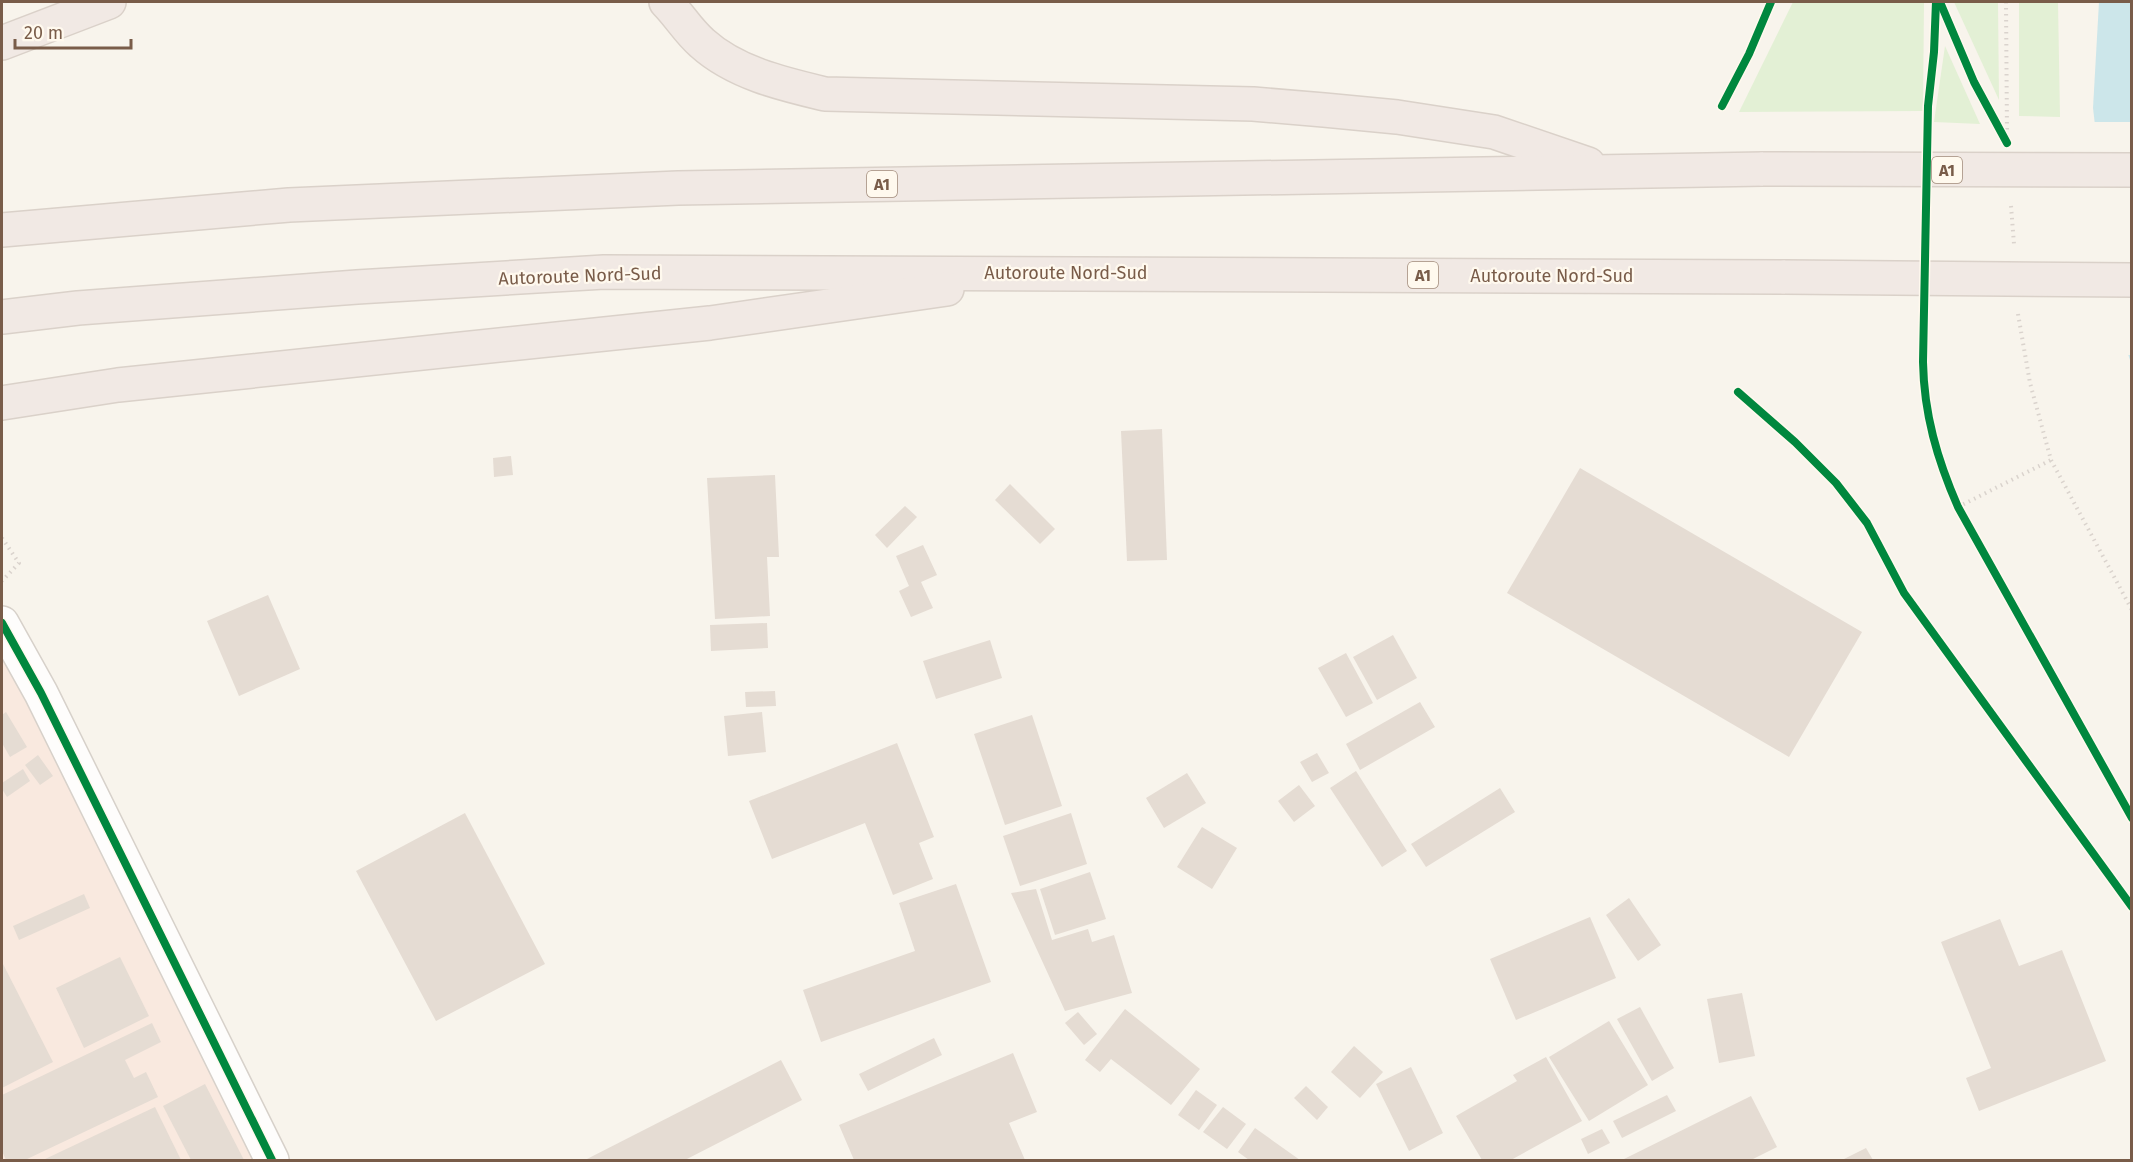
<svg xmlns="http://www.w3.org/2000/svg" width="2133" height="1162" font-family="'Fira Sans',sans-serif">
<rect width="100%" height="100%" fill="#f8f4ec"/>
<path fill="#f9e9df" d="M2,650L266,1160H2Z"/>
<g fill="#e3f0d5">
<path d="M1793,2H1924L1923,111L1739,112Z"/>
<path d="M1954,2H1998L1999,100Z"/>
<path d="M2019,2H2058L2060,117L2019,116Z"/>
<path d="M1945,46L1980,124L1934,122Z"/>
</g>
<path fill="#cce6ea" d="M2099,2H2131V363L2118,324L2093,108Z"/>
<path fill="#f8f4ec" d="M2092,122H2131V355H2126L2115,325Z"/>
<g fill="#e5dcd3">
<path d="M1162,429L1167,560L1127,561L1121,431Z"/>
<path d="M511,456L513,475L494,477L493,458Z"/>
<path d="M1580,468L1862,632L1789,757L1507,593Z"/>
<path d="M775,475L779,557H767L770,616L715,619L707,478Z"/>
<path d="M1010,484L1055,529L1040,544L995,500Z"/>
<path d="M905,506L917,517L887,548L875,535Z"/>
<path d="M923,545L937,575L921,582L933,608L911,617L899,591L909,586L896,556Z"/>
<path d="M268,595L300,669L239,696L207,621Z"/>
<path d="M767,623L768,648L711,651L710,625Z"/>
<path d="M1393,635L1417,678L1377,700L1353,657Z"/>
<path d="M990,640L1002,678L936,699L923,661Z"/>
<path d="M1346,653L1373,703L1346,717L1318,668Z"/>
<path d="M775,691L776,706L746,707L745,692Z"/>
<path d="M1420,702L1435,727L1360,770L1346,744Z"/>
<path d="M6,712L27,747L10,757L2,743V715Z"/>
<path d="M762,712L766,752L728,756L724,716Z"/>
<path d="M1032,715L1062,806L1005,825L974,734Z"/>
<path d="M897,743L934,837L919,843L933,879L893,895L865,823L772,859L749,801Z"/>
<path d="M1317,753L1329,773L1312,782L1300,762Z"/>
<path d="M38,755L53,776L40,785L25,765Z"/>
<path d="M23,769L30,781L7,797L2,789V783Z"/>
<path d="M1356,771L1407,851L1382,867L1330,788Z"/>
<path d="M1187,773L1206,803L1164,828L1146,798Z"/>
<path d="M1299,785L1315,806L1294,822L1278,801Z"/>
<path d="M1500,788L1515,812L1426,867L1411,844Z"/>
<path d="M465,813L545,964L436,1021L356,871Z"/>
<path d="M1071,813L1087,864L1020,886L1003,836Z"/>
<path d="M1202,827L1237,848L1212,889L1177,867Z"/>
<path d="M1090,872L1106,919L1055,935L1040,889Z"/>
<path d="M956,884L991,982L821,1042L803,990L915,951L899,903Z"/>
<path d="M1036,889L1052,940L1088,929L1092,942L1114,935L1132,993L1065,1011L1011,893Z"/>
<path d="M84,894L90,908L19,940L13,926Z"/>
<path d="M1629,898L1661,945L1638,961L1606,915Z"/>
<path d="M1590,917L1616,978L1516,1020L1490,959Z"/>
<path d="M2000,919L2019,966L2062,950L2106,1061L1979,1111L1966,1078L1991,1068L1941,942Z"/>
<path d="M120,957L149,1016L84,1048L56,988Z"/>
<path d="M2,962L53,1062L2,1088Z"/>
<path d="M1742,993L1755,1056L1719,1063L1707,999Z"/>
<path d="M1640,1007L1674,1068L1652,1081L1617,1019Z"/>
<path d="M1125,1009L1200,1069L1171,1105L1111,1059L1100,1072L1085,1060Z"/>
<path d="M1078,1012L1097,1034L1084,1045L1065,1023Z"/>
<path d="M1609,1021L1648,1085L1589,1121L1549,1057Z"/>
<path d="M152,1023L161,1042L125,1060L134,1078L146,1072L158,1097L25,1160H6L2,1151V1095Z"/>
<path d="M934,1038L942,1055L868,1091L859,1074Z"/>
<path d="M1354,1046L1383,1072L1360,1098L1331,1072Z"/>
<path d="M1013,1053L1037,1112L1009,1123L1025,1160H854L839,1125Z"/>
<path d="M1546,1057L1582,1121L1511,1160H1482L1456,1116L1517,1081L1513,1075Z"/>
<path d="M781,1060L802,1100L685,1160H585Z"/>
<path d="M1411,1067L1443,1133L1409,1151L1376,1084Z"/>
<path d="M205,1084L244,1160H191L163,1106Z"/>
<path d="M1306,1086L1328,1107L1317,1120L1294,1098Z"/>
<path d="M1196,1090L1217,1105L1199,1130L1178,1115Z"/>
<path d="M1667,1095L1676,1111L1622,1138L1613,1121Z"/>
<path d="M1751,1096L1777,1147L1751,1160H1622Z"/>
<path d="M155,1107L181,1160H43Z"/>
<path d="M1223,1107L1246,1124L1227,1149L1203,1132Z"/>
<path d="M1255,1128L1300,1160H1249L1238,1152Z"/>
<path d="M1602,1129L1610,1143L1588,1154L1581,1139Z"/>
<path d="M1866,1148L1873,1160H1842Z"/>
</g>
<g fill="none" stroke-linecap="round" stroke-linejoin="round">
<g stroke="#d7d1ca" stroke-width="36">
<path id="minor" d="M2,623L41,693L272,1160"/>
</g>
<g stroke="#dad1c9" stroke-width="36">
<g id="motorway">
<path d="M666,2C679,15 688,31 702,43C735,73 783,84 825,94L1253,104L1324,110L1397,117L1494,132L1588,164"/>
<path d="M2,43L109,2"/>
<path d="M2,230L289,205L678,188L1763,169"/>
<path d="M2,317L78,308L357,287L604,272L1785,277"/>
<path d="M2,403L118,385L710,323L947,289"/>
</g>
</g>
<g stroke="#dad3cd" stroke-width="4" stroke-dasharray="1.5 4.5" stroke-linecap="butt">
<path d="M2006,2L2007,133"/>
<path d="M2011,206L2014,244"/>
<path d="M2018,314L2030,383L2051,460L2132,610"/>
<path d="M1958,507L2051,460"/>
<path d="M2,538L19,563L2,581"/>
</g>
<use href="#minor" stroke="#fefdfc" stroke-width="33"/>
<use href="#motorway" stroke="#f1e9e4" stroke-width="33"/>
<g stroke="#dad1c9" stroke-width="36" stroke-linecap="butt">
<g id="motorway-bridge">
<path d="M1763,169L2132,170"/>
<path d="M1785,277L2132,280"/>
</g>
</g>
<use href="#motorway-bridge" stroke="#f1e9e4" stroke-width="33"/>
<g stroke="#fff9ee" stroke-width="11">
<g id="cycleway">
<path d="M1936,2L1934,52L1928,106L1923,362C1924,414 1937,459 1958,507L2132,818"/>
<path d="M1940,2L1974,82L2007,143"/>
<path d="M1722,106L1749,54L1771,2"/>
<path d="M1738,392L1795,442L1836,483L1867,523L1904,593L2132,907"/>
<path d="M2,623L41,693L272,1160"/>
</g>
</g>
<use href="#cycleway" stroke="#00873e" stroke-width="8"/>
</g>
<g text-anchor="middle" stroke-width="4.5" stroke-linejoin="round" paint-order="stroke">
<g fill="#fff9ee" stroke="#a18b7a" stroke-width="1.5">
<rect x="1932" y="157" width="30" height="26" rx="4.5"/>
<rect x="867" y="171" width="30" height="26" rx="4.5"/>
<rect x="1408" y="262" width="30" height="26" rx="4.5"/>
</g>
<g font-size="16" font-weight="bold" fill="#795c49">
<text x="1947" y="176">A1</text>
<text x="882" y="190">A1</text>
<text x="1423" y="281">A1</text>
</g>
<g font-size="18" fill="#795c49" stroke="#fff9ee">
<text x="1066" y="279">Autoroute Nord-Sud</text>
<text transform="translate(580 276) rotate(-2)" y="6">Autoroute Nord-Sud</text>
<text x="1552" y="282">Autoroute Nord-Sud</text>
</g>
</g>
<rect width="2133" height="1162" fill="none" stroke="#795c49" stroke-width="6"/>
<path d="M15 39v9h116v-9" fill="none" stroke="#795c49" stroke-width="3"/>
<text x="24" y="39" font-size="18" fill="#795c49" stroke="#fff9ee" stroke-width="4.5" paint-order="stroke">20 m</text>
</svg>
